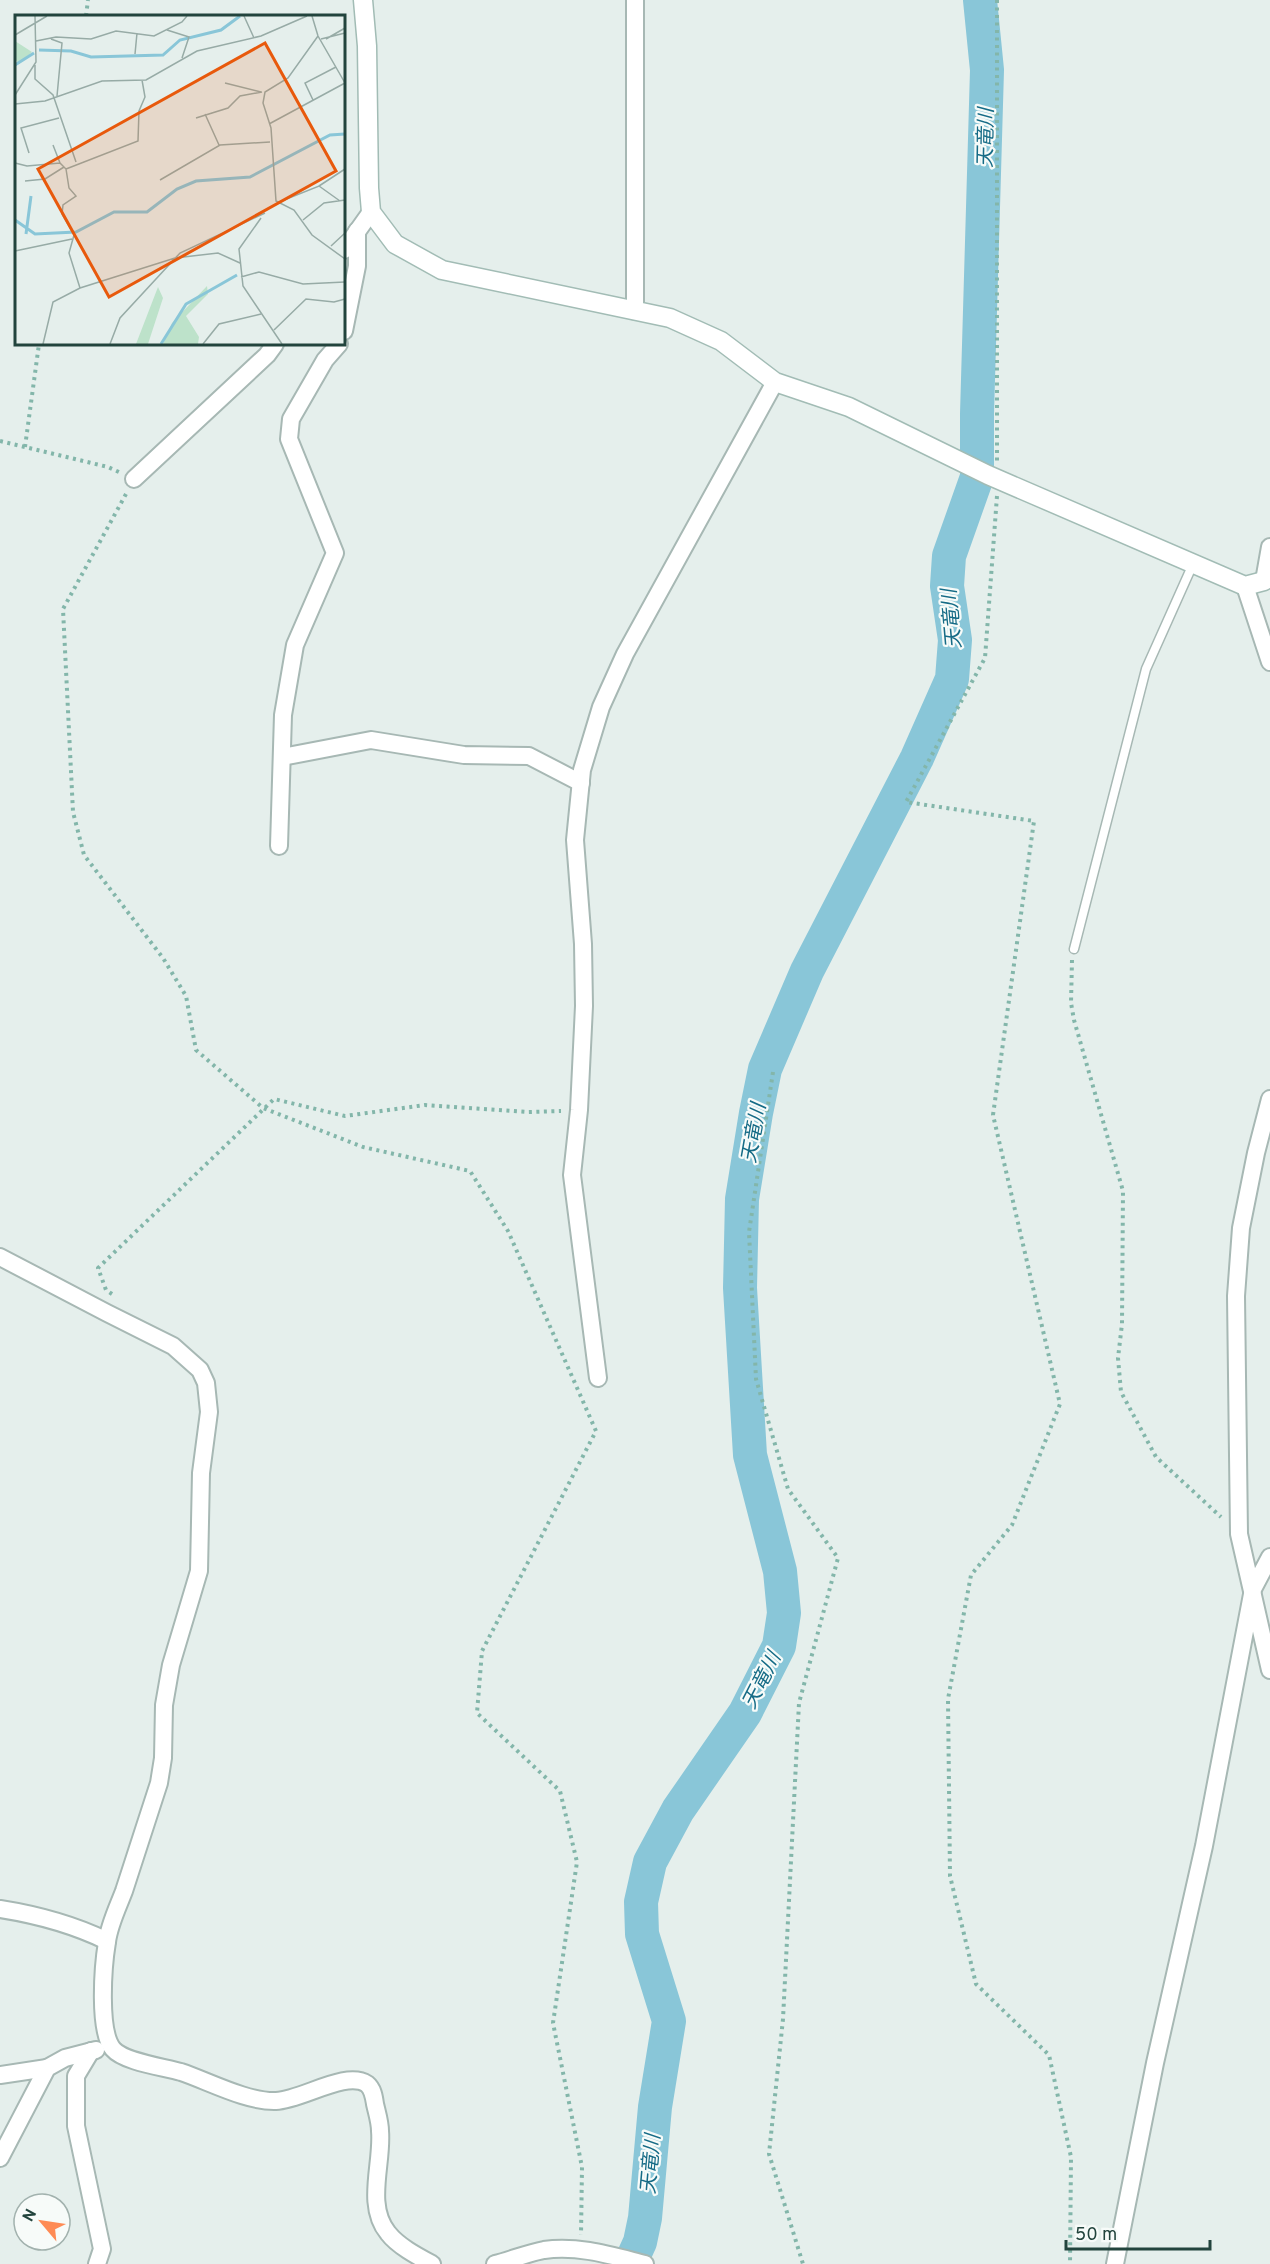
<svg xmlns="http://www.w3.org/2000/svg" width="1270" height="2264" font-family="Overpass,'Noto Sans JP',sans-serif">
<rect width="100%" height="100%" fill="#e5efec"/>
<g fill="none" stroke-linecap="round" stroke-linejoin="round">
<path stroke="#89c6d8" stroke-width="34" d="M630,2264L640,2242L645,2218L655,2107L669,2021L642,1934L641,1902L650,1862L678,1810L745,1713L779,1646L784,1613L780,1571L750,1455L740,1288L742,1199L756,1113L765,1069L807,971L917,758L952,679L955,640L947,586L949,556L977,477V414L987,70L980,0"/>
<g stroke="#a7b8b4" stroke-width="11">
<path id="lane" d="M1074,949L1146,669L1193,564"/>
</g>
<g stroke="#a7b8b4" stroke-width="20">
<g id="street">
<path d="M344,250L371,212"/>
<path d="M635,311V0"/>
<path d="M344,331L357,266V231"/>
<path d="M134,479L267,355L275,344"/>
<path d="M1264,581L1270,547"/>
<path d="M1245,586L1270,662"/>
<path d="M282,757L371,740L464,755L529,756L581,783"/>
<path d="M279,846L283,715L295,645L335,553L289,439L291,419L325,360L339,344"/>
<path d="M1270,1099L1256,1153L1241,1228L1236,1296L1239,1534L1270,1670"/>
<path d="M0,1257L107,1313L173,1346L200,1370L206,1383L209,1412L201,1473L199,1571L171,1665L164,1705L163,1758L159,1783C147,1819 136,1855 124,1891C118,1907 109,1925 107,1942C103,1966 98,2031 113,2049C124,2062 164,2067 181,2072C208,2081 247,2102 276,2101C302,2100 346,2070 367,2084C373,2089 374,2097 375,2104C377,2113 380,2122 380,2131C383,2163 365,2205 388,2233C398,2246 417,2256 432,2264"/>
<path d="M598,1378L572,1175L579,1110L584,1006L583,944L575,840L582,770L601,707L625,654L775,382"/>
<path d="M0,1909C38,1915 72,1924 107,1941"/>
<path d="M91,2051L76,2076V2126L102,2249L97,2264"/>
<path d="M0,2075L47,2068"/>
<path d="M0,2158L47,2068L65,2058L96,2050"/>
<path d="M495,2264C511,2260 528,2253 544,2250C579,2245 613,2256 645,2264"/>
<path d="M1115,2264L1155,2063L1204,1846L1253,1589L1270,1557"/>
</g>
</g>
<g stroke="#a2bcb5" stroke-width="21">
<path id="secondary" d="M363,0L367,46L369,188L371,212L395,244L442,270L670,318L721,341L775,382L849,407L988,475L1245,586L1264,581L1270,576"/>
</g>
<g stroke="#83b6aa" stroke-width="4" stroke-dasharray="3 4.5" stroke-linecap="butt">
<path d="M997,0V461"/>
<path d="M86,16L88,0"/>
<path d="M0,441L108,467L121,473"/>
<path d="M25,447L39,344"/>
<path d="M126,494L63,609L73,812L84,855L163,958L186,996L196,1050L263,1108L363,1147L470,1171L508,1231L596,1431L482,1651L477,1713L560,1791L577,1862L553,2023L582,2167L581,2235"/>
<path d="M997,496L985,658L906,802L1034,821L993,1115L1060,1404L1012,1525L971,1575L948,1699L950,1876L976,1984L1049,2055L1071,2157L1070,2264"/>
<path d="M1072,960L1071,1003L1074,1020L1123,1191L1122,1324L1118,1358L1121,1392L1156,1457L1221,1517"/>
<path d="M773,1072L749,1232L756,1379L788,1489L838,1558L799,1703L783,2019L769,2154L803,2264"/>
<path d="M112,1294L106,1290L98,1268L274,1099L345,1116L425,1105L528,1112L561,1111"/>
</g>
<use href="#lane" stroke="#fff" stroke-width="8"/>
<use href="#street" stroke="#fff" stroke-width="16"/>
<use href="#secondary" stroke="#fff" stroke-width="18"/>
</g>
<g text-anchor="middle" stroke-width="4.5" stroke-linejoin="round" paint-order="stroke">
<g font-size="20" font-style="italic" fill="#156b86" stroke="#f7fbf9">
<text transform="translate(985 138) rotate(-89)" y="7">天竜川</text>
<text transform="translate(951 619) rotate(-95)" y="7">天竜川</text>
<text transform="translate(753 1133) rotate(-80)" y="7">天竜川</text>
<text transform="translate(761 1680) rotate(-63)" y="7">天竜川</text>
<text transform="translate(650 2164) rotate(-85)" y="7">天竜川</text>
</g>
</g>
<g transform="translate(15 15)">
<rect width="330" height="330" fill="#e5efec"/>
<path d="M0,26L17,37L4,49L0,44ZM192,271L193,279L171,301L184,322L183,329H148L157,308ZM143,272L148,283L133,329H121Z" fill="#bde2ca"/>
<path fill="none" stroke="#89c6d8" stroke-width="3" d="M24,35L56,36L76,42L148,40L165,25L206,15L225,1M0,50L19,38M0,205L20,219L61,217L99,197H132L162,174L181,166L235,162L315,120L330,119M11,219L16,181M146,329L171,289L222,260"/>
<path fill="none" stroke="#97aba6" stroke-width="1.5" d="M229,1L239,23M297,1L303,21L330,68M152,15L174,22L167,43M0,20L32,1M303,21L273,63L250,77L248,88L256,113L261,186L279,195L297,220L330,244M36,24L47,28L42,81M306,24L330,18M311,24L330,13M21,26L41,22L76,24L101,16L139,21L167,7L172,1M120,39L122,18M20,50V64L38,80L61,147M210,68L246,77M0,80L21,47L20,1M298,85L290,68L321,52M0,89L30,86L87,66L131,65L182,36L246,21L292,1M190,99L204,130M181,103L213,93L225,81L247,77M254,109L330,68M38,130L45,148M14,138L6,113L44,103M0,148L12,151L45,148L51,154L54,173L61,181L48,190L47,199L59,220L54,238L65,273M51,154L123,126L124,96L130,82L127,65M145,165L205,130L255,127M10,166L30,164L49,152M304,171L330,154M264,187L304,171L325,186M246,203L224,234L228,271L267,329M288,205L309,188L330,185M316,231L330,218M0,236L57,224M226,262L244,257L288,269L330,267M259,315L291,284L319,287L330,284M28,329L38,287L65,273L160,243L203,238L225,248M95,329L105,303L165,238L250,198M188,329L204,309L246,299"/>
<path fill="#e8590c" fill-opacity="0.15" stroke="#e8590c" stroke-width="3" d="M250,28L321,156L94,282L23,154Z"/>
<rect width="330" height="330" fill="none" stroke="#22443d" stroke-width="3"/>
</g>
<g transform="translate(42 2222) rotate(299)"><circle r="28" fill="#f7fbf9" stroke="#a2b2ae" stroke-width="1.5"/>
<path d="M0-4.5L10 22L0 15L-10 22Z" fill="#fe8b55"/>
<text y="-9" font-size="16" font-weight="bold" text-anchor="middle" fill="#22443d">N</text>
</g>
<path d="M1066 2240v9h144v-9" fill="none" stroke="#22443d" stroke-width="3"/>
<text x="1075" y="2240" font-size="18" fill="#22443d" stroke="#f7fbf9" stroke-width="4.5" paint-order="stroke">50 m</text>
</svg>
